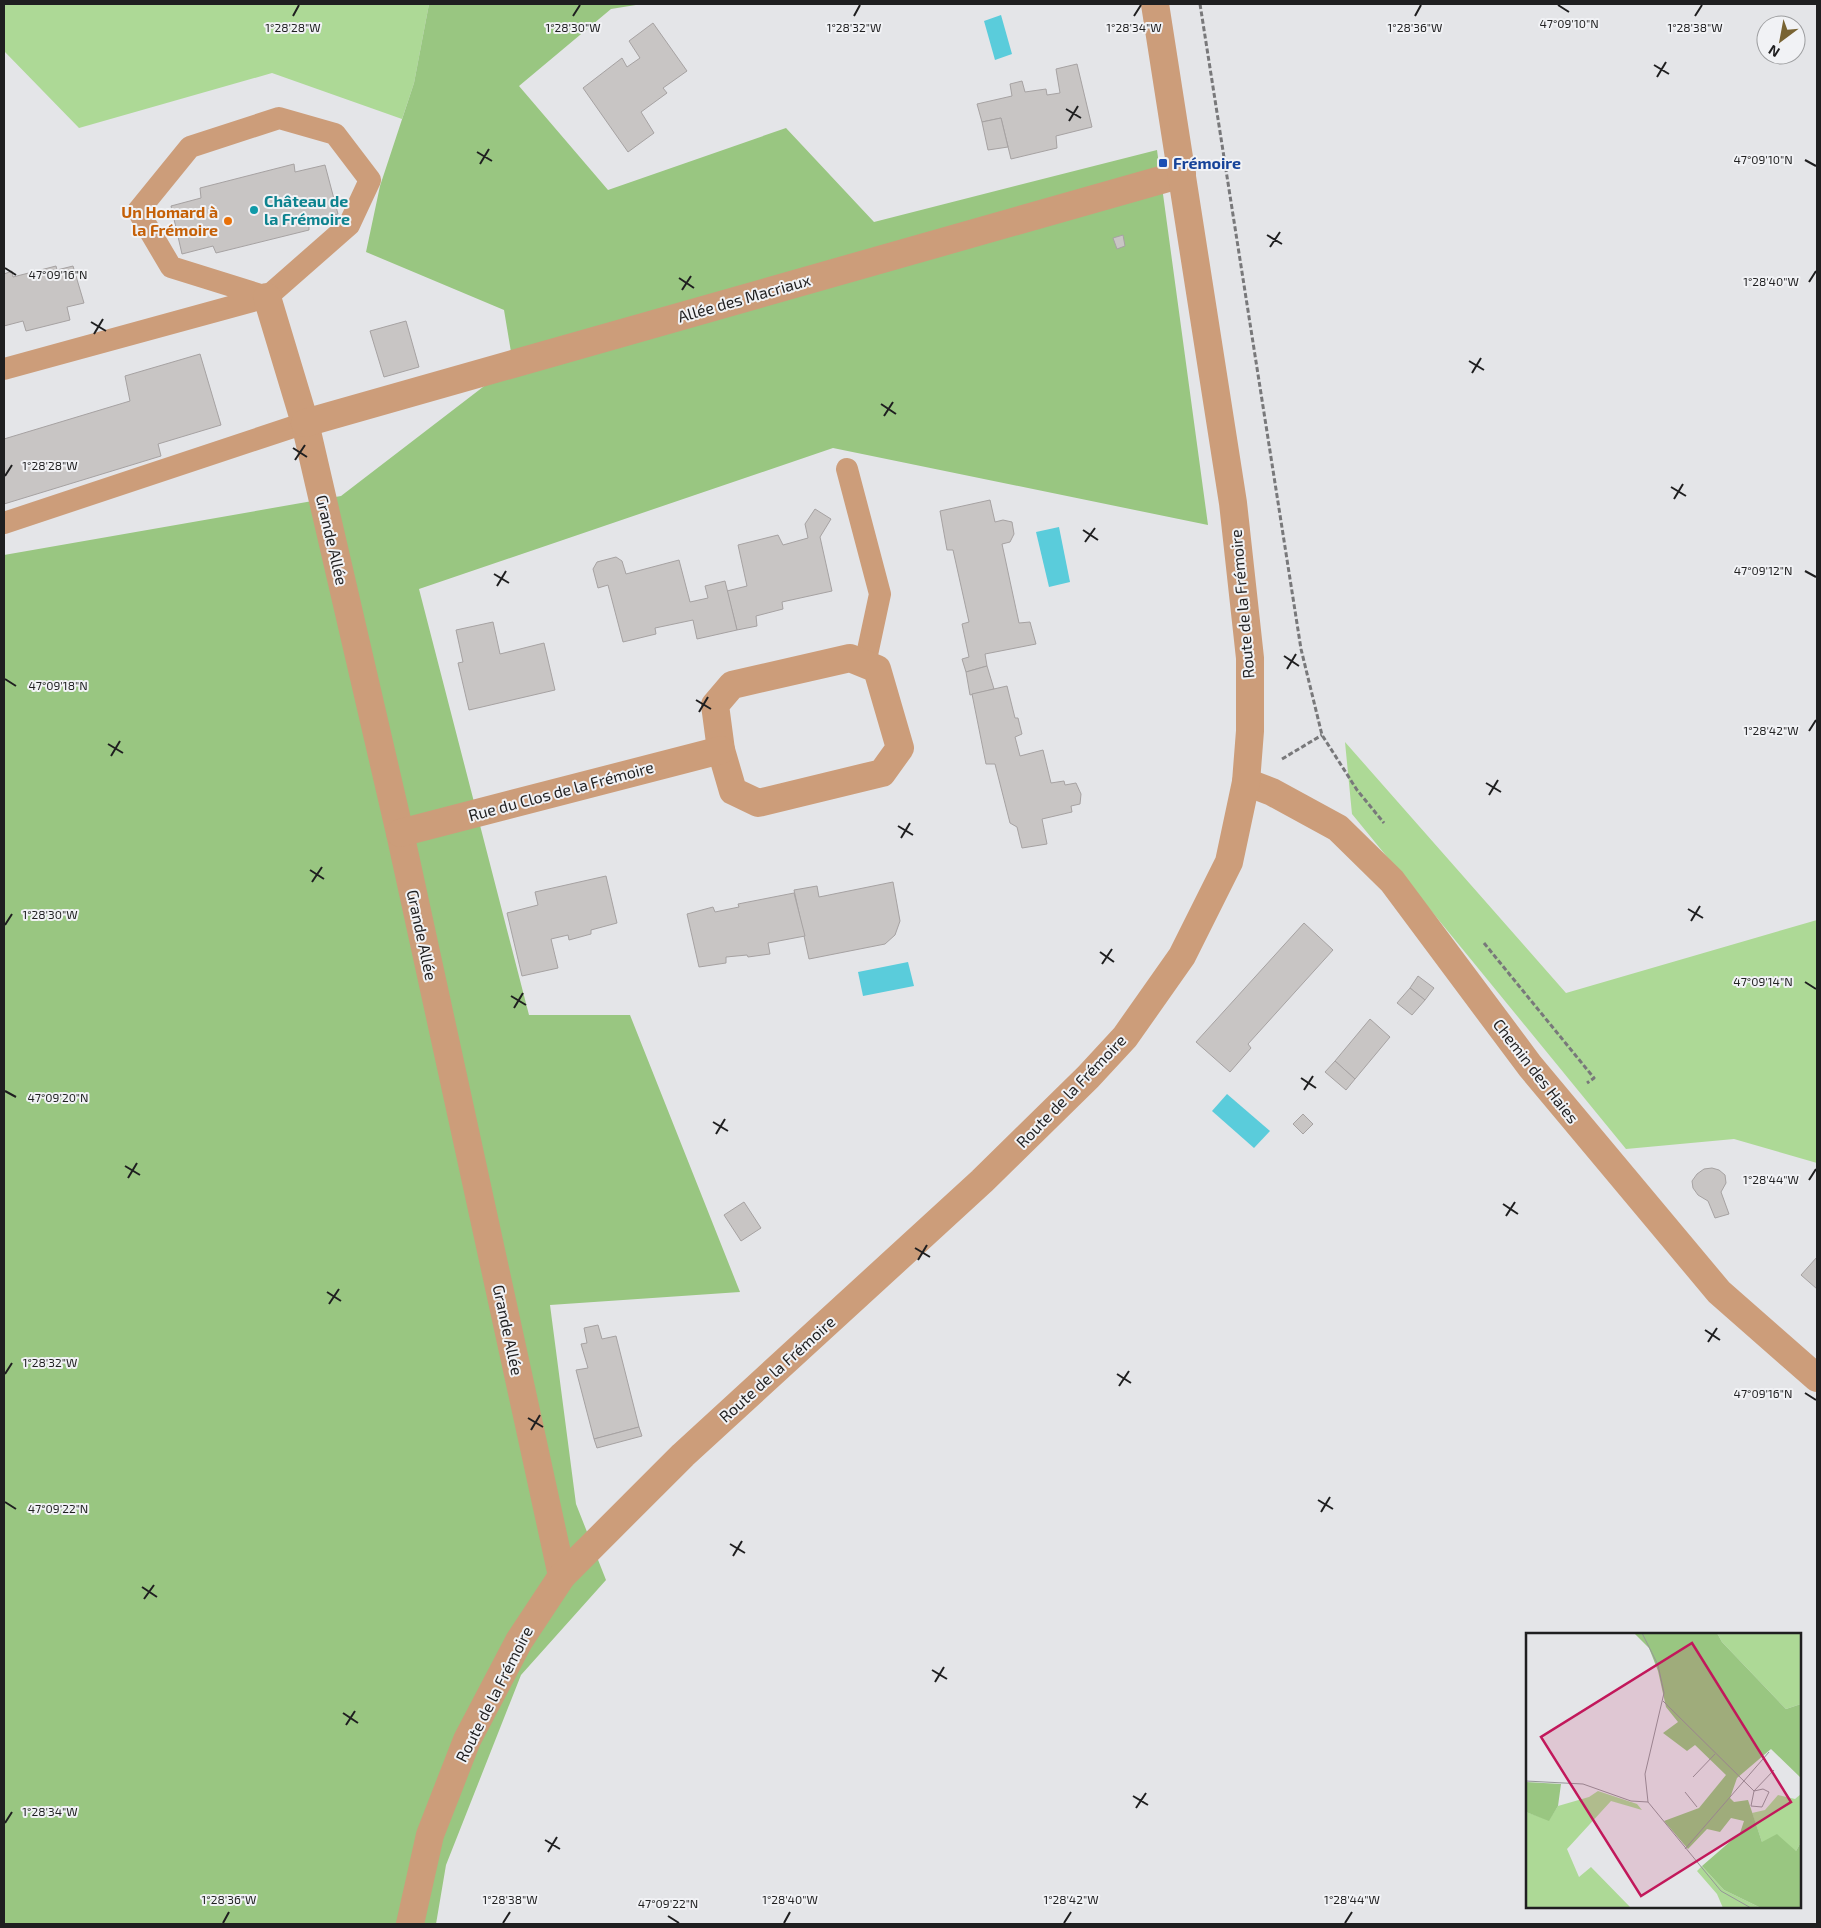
<svg xmlns="http://www.w3.org/2000/svg" width="1821" height="1928" font-family="'Exo 2',sans-serif">
<rect width="100%" height="100%" fill="#e4e5e8"/>
<g fill="#add996">
<path d="M4,4H429L414,83L402,119L272,73L79,128L4,51Z"/>
<path d="M1345,742L1566,993L1817,920V1163L1734,1139L1626,1149L1352,814Z"/>
</g>
<path fill="#99c681" d="M429,4H642L611,9L519,86L608,190L786,128L874,222L1157,150L1208,525L833,448L419,589L529,1015H630L740,1292L550,1305L576,1504L606,1580L521,1675L446,1865L436,1924H4V555L341,496L513,364L504,310L366,252L380,186L414,83Z"/>
<g fill="#5accdb">
<path d="M1001,15L1012,54L995,60L984,21Z"/>
<path d="M1059,527L1070,582L1049,587L1036,532Z"/>
<path d="M908,962L914,986L863,996L858,972Z"/>
<path d="M1227,1094L1270,1131L1254,1148L1212,1111Z"/>
</g>
<g fill="#c8c5c4" stroke="#a6a2a2">
<path d="M653,23L687,71L663,88L667,93L641,112L654,133L628,152L583,88L622,58L627,67L640,58L629,41Z"/>
<path d="M1077,64L1092,127L1056,136L1057,148L1011,159L1001,118L982,122L977,104L1012,96L1010,84L1022,81L1025,92L1046,89L1047,95L1060,93L1056,69Z"/>
<path d="M1001,118L1008,147L988,150L982,122Z"/>
<path d="M294,164L295,172L325,165L338,214L309,221V230L216,253L213,246L182,254L171,206L201,198L200,188L204,187Z"/>
<path d="M1123,235L1125,246L1117,249L1113,238Z"/>
<path d="M56,266L57,270L73,266L84,303L67,307L70,320L26,331L23,321L4,326V274L12,271L13,277Z"/>
<path d="M406,321L419,367L384,377L370,331Z"/>
<path d="M200,354L221,425L158,444L161,456L4,504V439L130,401L125,376Z"/>
<path d="M990,500L995,522L1003,520L1012,522L1014,534L1010,542L1002,544L1019,623L1030,622L1036,644L985,654L987,666L966,672L962,659L969,657L962,624L969,622L953,550H947L940,511Z"/>
<path d="M815,509L831,519L820,537L832,591L782,602L783,609L756,616L757,626L737,630L727,591L747,586L738,545L778,535L783,545L808,538L805,524Z"/>
<path d="M616,557L622,561L626,574L679,560L690,602L708,598L705,586L725,581L737,630L697,639L693,620L655,628L656,634L623,642L608,585L598,588L593,569L597,562Z"/>
<path d="M493,622L500,654L544,643L555,690L469,710L458,663L463,662L456,630Z"/>
<path d="M987,666L994,689L970,695L966,672Z"/>
<path d="M1007,686L1015,718H1018L1022,734L1015,737L1020,756L1043,750L1051,783L1064,781L1065,785L1076,783L1081,794L1080,804L1071,806L1072,812L1042,819L1047,844L1022,848L1017,827L1010,823L995,764H986L972,694Z"/>
<path d="M606,876L617,923L591,930V934L569,940L568,935L551,939L558,968L522,976L507,913L538,905L535,892Z"/>
<path d="M893,882L900,921L895,935L885,944L809,959L794,890L817,886L819,897Z"/>
<path d="M794,893L805,936L768,943L770,954L748,957L747,955L726,957V963L699,967L687,914L713,907L715,912L739,907L738,904Z"/>
<path d="M1304,923L1333,950L1248,1044L1251,1048L1230,1072L1196,1042Z"/>
<path d="M1418,976L1434,988L1425,1000L1410,988Z"/>
<path d="M1410,988L1425,1000L1412,1015L1397,1003Z"/>
<path d="M1370,1019L1390,1037L1355,1079L1335,1061Z"/>
<path d="M1335,1061L1355,1079L1346,1090L1325,1072Z"/>
<path d="M1303,1114L1313,1124L1303,1134L1293,1124Z"/>
<path d="M1712,1168L1719,1170L1725,1175L1726,1183L1721,1192L1729,1214L1715,1218L1708,1201L1698,1195L1693,1188L1692,1181L1697,1174L1704,1169Z"/>
<path d="M744,1202L761,1228L741,1241L724,1215Z"/>
<path d="M1817,1257V1289L1801,1275Z"/>
<path d="M598,1325L602,1339L616,1336L639,1427L594,1439L576,1370L588,1368L581,1344L587,1343L584,1328Z"/>
<path d="M639,1427L642,1436L597,1448L594,1439Z"/>
</g>
<g fill="none" stroke-linecap="round" stroke-linejoin="round">
<g stroke="#78787a" stroke-width="3" stroke-dasharray="5 2.5" stroke-linecap="butt">
<path d="M1200,4L1301,649L1322,735L1357,790L1384,823"/>
<path d="M1282,759L1322,735"/>
<path d="M1484,943L1594,1078L1587,1083"/>
</g>
<g stroke="#cc9d7a" stroke-width="22">
<path d="M4,369L267,297L349,225L370,180L335,134L279,118L190,147L138,211L171,267L267,297"/>
<path d="M847,469L880,594L865,664"/>
<path d="M4,523L305,423"/>
</g>
<g stroke="#cc9d7a" stroke-width="28">
<path d="M267,297L305,423L400,833L562,1576"/>
<path d="M305,423L1182,174"/>
<path d="M850,658L877,669L900,748L882,773L758,803L733,791L721,750L715,705L732,685Z"/>
<path d="M1246,782L1272,792L1338,828L1392,881L1530,1066L1719,1292L1817,1378"/>
<path d="M400,833L721,750"/>
</g>
<path stroke="#cc9d7a" stroke-width="28" d="M410,1924L430,1835L467,1740L519,1641L562,1576L683,1455L982,1181L1088,1077L1125,1037L1182,956L1229,862L1246,782L1250,731V658L1233,503L1155,4"/>
</g>
<path fill="none" stroke="#1f1f20" stroke-width="2" d="M1558,5L1569,12M293,16L299,5M573,16L580,5M854,16L860,5M1134,16L1141,5M1415,16L1421,5M1695,16L1702,5M1654,65L1669,74M1657,77L1666,62M1066,109L1081,118M1069,121L1078,106M477,152L492,161M1805,160L1816,166M480,164L489,149M1267,235L1282,244M1270,247L1280,232M5,268L16,275M679,278L694,288M1809,282L1816,271M682,290L691,276M91,322L106,331M94,334L103,319M1469,361L1484,370M1472,373L1481,358M881,404L896,414M884,416L893,402M293,448L307,457M295,460L305,445M5,476L12,465M1671,487L1686,496M1674,499L1683,484M1083,530L1098,540M1085,542L1095,528M1805,571L1816,577M494,574L509,583M497,586L506,571M1284,656L1299,666M1287,669L1296,654M5,679L16,686M696,700L711,709M699,712L708,697M1809,731L1816,720M108,744L123,753M111,756L120,741M1486,783L1501,792M1489,795L1498,780M898,826L913,835M901,838L910,823M310,870L324,879M312,882L322,867M1688,909L1703,918M1691,921L1700,906M5,925L12,914M1100,952L1114,962M1102,964L1112,949M1805,982L1816,989M511,996L526,1005M514,1008L523,993M1301,1078L1316,1088M1304,1090L1313,1076M5,1091L16,1097M713,1122L728,1131M716,1134L725,1119M125,1166L140,1175M128,1178L137,1163M1809,1180L1816,1169M1503,1204L1518,1214M1506,1216L1515,1202M915,1248L930,1257M918,1260L927,1245M327,1292L341,1301M329,1304L339,1289M1705,1330L1720,1340M1708,1342L1717,1328M5,1374L12,1363M1117,1374L1131,1383M1119,1386L1129,1371M1805,1393L1816,1400M528,1418L543,1427M531,1430L540,1415M1318,1500L1333,1509M5,1502L16,1509M1321,1512L1330,1497M730,1544L745,1553M733,1556L742,1541M142,1587L157,1597M144,1599L154,1585M932,1670L947,1679M935,1682L944,1667M343,1713L358,1723M346,1725L355,1711M1133,1796L1148,1805M1136,1808L1146,1793M5,1823L12,1812M545,1840L560,1849M548,1852L557,1837M668,1916L679,1923M223,1923L229,1912M503,1923L510,1912M784,1923L790,1912M1064,1923L1071,1912M1345,1923L1352,1912"/>
<rect fill="#1a4fb4" stroke="#f1f2f5" stroke-width="2" x="1158" y="158" width="10" height="10" rx="2.5"/>
<circle fill="#0f9aa8" stroke="#f1f2f5" stroke-width="2" cx="254" cy="210" r="5"/>
<circle fill="#e8710a" stroke="#f1f2f5" stroke-width="2" cx="228" cy="221" r="5"/>
<g text-anchor="middle" stroke-width="4" stroke-linejoin="round" paint-order="stroke">
<g font-size="16" font-weight="bold" fill="#164399" stroke="#f1f2f5" text-anchor="start">
<text x="1173" y="169">Frémoire</text>
</g>
<g font-size="16" font-weight="bold" fill="#0d838f" stroke="#f1f2f5" text-anchor="start">
<text x="264" y="207">Château de<tspan x="264" dy="18">la Frémoire</tspan></text>
</g>
<g font-size="16" font-weight="bold" fill="#c56008" stroke="#f1f2f5" text-anchor="end">
<text x="218" y="218">Un Homard à<tspan x="218" dy="18">la Frémoire</tspan></text>
</g>
<g font-size="16" fill="#1f1f20" stroke="#f1f2f5">
<text transform="translate(744 298) rotate(-16)" y="6">Allée des Macriaux</text>
<text transform="translate(332 540) rotate(77)" y="6">Grande Allée</text>
<text transform="translate(1242 604) rotate(-95)" y="6">Route de la Frémoire</text>
<text transform="translate(561 791) rotate(-15)" y="6">Rue du Clos de la Frémoire</text>
<text transform="translate(422 935) rotate(78)" y="6">Grande Allée</text>
<text transform="translate(1536 1071) rotate(52)" y="6">Chemin des Haies</text>
<text transform="translate(1071 1091) rotate(-46)" y="6">Route de la Frémoire</text>
<text transform="translate(508 1330) rotate(78)" y="6">Grande Allée</text>
<text transform="translate(777 1369) rotate(-42)" y="6">Route de la Frémoire</text>
<text transform="translate(494 1694) rotate(-63)" y="6">Route de la Frémoire</text>
</g>
</g>
<g transform="translate(1526 1633)">
<rect width="275" height="275" fill="#e4e5e8"/>
<path d="M191,0H275V71L260,76L196,9ZM72,158L111,171L116,177L85,168L41,216L53,244L65,234L105,275H0V179L23,187L32,173L63,164ZM275,161V209L270,218L236,209L226,180L239,177L252,162L269,166ZM176,233L198,257L235,275H197L191,261L171,238Z" fill="#add996"/>
<path d="M108,0H191L196,9L260,76L275,71V145L245,116L211,145L204,165L208,169L222,167L236,209L251,201L270,218L275,209V275H235L198,257L176,233L214,200L218,188L205,185L194,199L181,196L162,216L138,188L173,175L200,142L169,112L161,118L137,100L152,89L140,74L132,38L123,15ZM0,149L35,151L32,173L23,188L0,179Z" fill="#99c681"/>
<path fill="none" stroke="#959698" stroke-width="1" d="M116,0L132,32L138,60L119,141L122,169L195,258L225,275M137,68L228,158M167,144L189,121M0,148L57,151L105,168L122,169M228,158L237,156L243,159L236,174L225,173L228,158L248,137M159,159L171,174M159,216L243,119"/>
<path fill="#c2185b" fill-opacity="0.15" stroke="#c2185b" stroke-width="2.5" d="M166,10L265,169L115,263L15,104Z"/>
<rect width="275" height="275" fill="none" stroke="#1f1f20" stroke-width="2.5"/>
</g>
<g font-size="12" text-anchor="middle" fill="#1f1f20" stroke="#f1f2f5" stroke-width="4" stroke-linejoin="round" paint-order="stroke">
<text x="1569" y="28">47°09'10"N</text>
<text x="293" y="32">1°28'28"W</text>
<text x="573" y="32">1°28'30"W</text>
<text x="854" y="32">1°28'32"W</text>
<text x="1134" y="32">1°28'34"W</text>
<text x="1415" y="32">1°28'36"W</text>
<text x="1695" y="32">1°28'38"W</text>
<text x="1763" y="164">47°09'10"N</text>
<text x="58" y="279">47°09'16"N</text>
<text x="1771" y="286">1°28'40"W</text>
<text x="50" y="470">1°28'28"W</text>
<text x="1763" y="575">47°09'12"N</text>
<text x="58" y="690">47°09'18"N</text>
<text x="1771" y="735">1°28'42"W</text>
<text x="50" y="919">1°28'30"W</text>
<text x="1763" y="986">47°09'14"N</text>
<text x="58" y="1102">47°09'20"N</text>
<text x="1771" y="1184">1°28'44"W</text>
<text x="50" y="1367">1°28'32"W</text>
<text x="1763" y="1398">47°09'16"N</text>
<text x="58" y="1513">47°09'22"N</text>
<text x="50" y="1816">1°28'34"W</text>
<text x="229" y="1904">1°28'36"W</text>
<text x="510" y="1904">1°28'38"W</text>
<text x="790" y="1904">1°28'40"W</text>
<text x="1071" y="1904">1°28'42"W</text>
<text x="1352" y="1904">1°28'44"W</text>
<text x="668" y="1908">47°09'22"N</text>
</g>
<rect width="1821" height="1928" fill="none" stroke="#1f1f20" stroke-width="10"/>
<g transform="translate(1781 40) rotate(212)"><circle r="24" fill="#f1f2f5" stroke="#9d9ea0"/>
<path d="M0-4L9 19L0 12L-9 19Z" fill="#786332"/>
<text y="-8" font-size="14" font-weight="bold" text-anchor="middle" fill="#1f1f20">N</text>
</g>
</svg>
